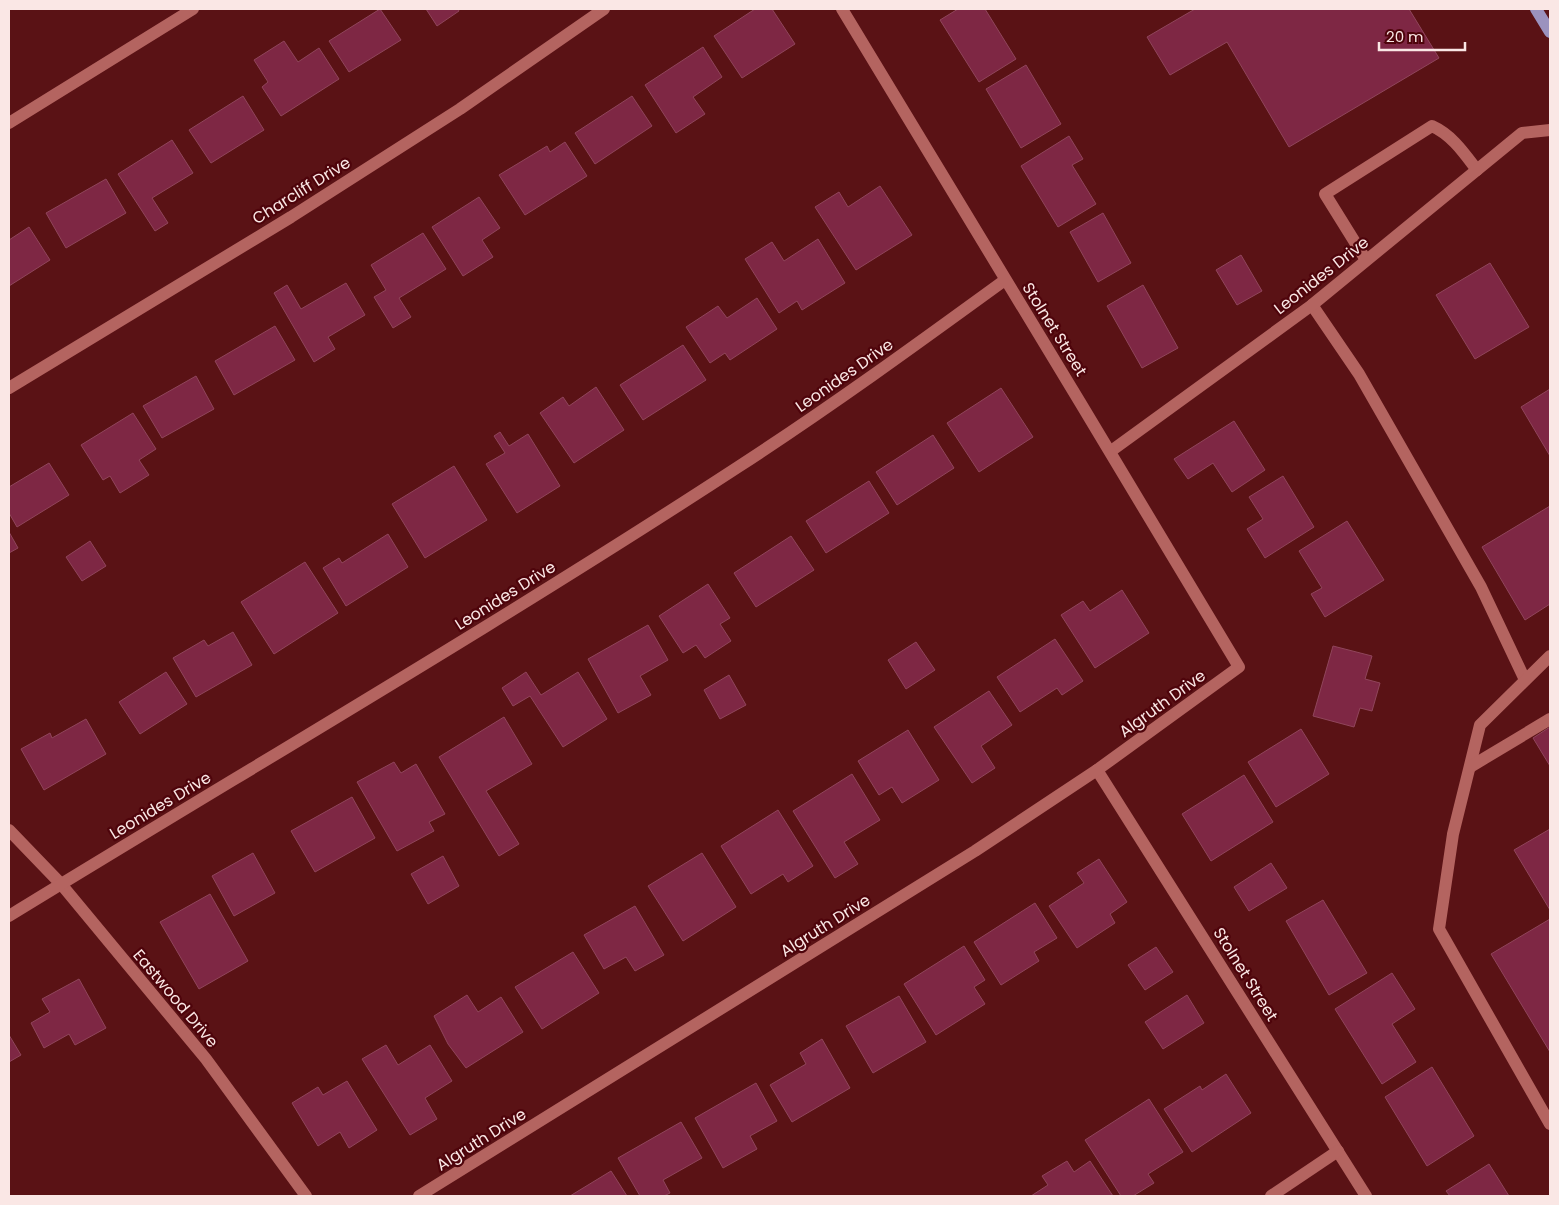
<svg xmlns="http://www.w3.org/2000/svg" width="1559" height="1205" font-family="Poppins,sans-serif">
<rect width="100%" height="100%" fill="#5a1215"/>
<g fill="#7e2744" stroke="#90455b">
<path d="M380,9L401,40L349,72L329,41Z"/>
<path d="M426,9H458L459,11L437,26Z"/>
<path d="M755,9H772L795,44L742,78L714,36Z"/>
<path d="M958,9H985L1016,59L979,82L940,20Z"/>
<path d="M1195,9H1409L1439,58L1289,147L1227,42L1170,75L1147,37Z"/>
<path d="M284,41L298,62L319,48L339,79L281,116L262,87L268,82L254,60Z"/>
<path d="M703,47L722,77L693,97L705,114L676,133L645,85Z"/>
<path d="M1026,65L1061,124L1021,148L986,89Z"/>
<path d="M243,96L264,130L211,163L189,130Z"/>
<path d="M632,96L652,126L595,164L575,133Z"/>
<path d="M1069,136L1083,159L1072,165L1096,204L1058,227L1021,166Z"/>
<path d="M172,140L193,173L152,198L168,223L155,231L118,174Z"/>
<path d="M565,142L587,176L525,215L499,175L547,146L550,152Z"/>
<path d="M106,179L126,213L66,248L46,213Z"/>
<path d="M880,186L912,235L856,270L815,207L839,192L848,207Z"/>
<path d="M479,197L500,228L482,240L493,257L463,276L432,227Z"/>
<path d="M1103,213L1131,263L1098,282L1070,232Z"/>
<path d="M29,227L50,260L9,286V240Z"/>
<path d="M423,233L446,269L399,298L411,317L393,328L374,297L386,290L371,265Z"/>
<path d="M818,239L845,283L802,310L797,301L779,313L745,259L772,242L784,261Z"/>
<path d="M1241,255L1262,291L1237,305L1216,270Z"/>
<path d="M1490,263L1529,327L1475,359L1436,295Z"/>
<path d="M346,283L365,315L328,337L335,349L314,362L274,293L287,285L301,309Z"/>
<path d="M1143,285L1178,348L1142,368L1107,306Z"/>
<path d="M757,298L777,329L730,360L725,353L710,363L686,327L718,306L727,318Z"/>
<path d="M275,326L295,360L234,395L215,361Z"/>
<path d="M683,345L706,380L643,420L620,385Z"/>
<path d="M196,376L214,409L162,438L143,406Z"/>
<path d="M596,387L624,430L574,463L540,413L563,397L569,406Z"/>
<path d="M1001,388L1033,437L979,472L947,423Z"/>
<path d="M1550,389V456L1521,407Z"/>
<path d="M133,413L156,449L139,460L149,475L120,493L110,476L103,480L81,445Z"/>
<path d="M1234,421L1265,470L1232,492L1213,463L1188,479L1174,459Z"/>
<path d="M500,432L509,446L528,434L560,486L517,513L486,464L505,453L494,436Z"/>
<path d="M933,435L954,468L897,505L876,472Z"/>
<path d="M49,463L69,495L17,527L9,513V487Z"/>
<path d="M454,466L487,520L425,558L392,504Z"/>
<path d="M1283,476L1314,527L1265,558L1247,529L1263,519L1249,497Z"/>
<path d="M869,481L889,513L826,553L806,521Z"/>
<path d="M1550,506V604L1525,620L1482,547Z"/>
<path d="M1347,521L1384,580L1325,617L1311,594L1322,588L1299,551Z"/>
<path d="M9,532L18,548L9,553Z"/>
<path d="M388,534L408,567L346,606L323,568L339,558L342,563Z"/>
<path d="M791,536L814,570L756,607L734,573Z"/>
<path d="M90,541L106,566L82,581L66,557Z"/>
<path d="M305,562L338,613L274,654L241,602Z"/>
<path d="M708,584L730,618L720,624L731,641L705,658L696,645L683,653L659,616Z"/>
<path d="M1122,590L1149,633L1095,668L1061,615L1083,601L1090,611Z"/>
<path d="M648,625L668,660L640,676L651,695L618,713L588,659Z"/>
<path d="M233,632L252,665L196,697L173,658L204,640L208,646Z"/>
<path d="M1055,639L1083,681L1062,695L1057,688L1020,712L997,677Z"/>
<path d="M916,642L935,670L906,689L888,660Z"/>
<path d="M1333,646L1372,656L1365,679L1380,683L1372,711L1360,708L1354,727L1313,716Z"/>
<path d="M166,672L187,704L140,734L119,702Z"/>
<path d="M526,672L541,695L578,672L607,719L563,747L530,696L513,706L502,688Z"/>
<path d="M729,675L746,705L720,719L704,690Z"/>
<path d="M989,691L1012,725L981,746L995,768L972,783L934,727Z"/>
<path d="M504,717L532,764L486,791L519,844L499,856L439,757Z"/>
<path d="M86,719L106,754L44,790L21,749L50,733L52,738Z"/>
<path d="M1550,727V766L1533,738Z"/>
<path d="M1301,729L1329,774L1276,807L1248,762Z"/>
<path d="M908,730L939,780L902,803L892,787L879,795L858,761Z"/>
<path d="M394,762L401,773L416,764L445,814L429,822L434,831L397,851L357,782Z"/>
<path d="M852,774L880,820L844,842L858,864L835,878L793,811Z"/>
<path d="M1244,775L1273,822L1211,861L1182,814Z"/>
<path d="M352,797L375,838L315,872L291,831Z"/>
<path d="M778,810L813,866L788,882L783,874L751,894L721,846Z"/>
<path d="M1550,829V910L1514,850Z"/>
<path d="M253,853L275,893L234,916L212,876Z"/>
<path d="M702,853L736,907L683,941L648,886Z"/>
<path d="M443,856L459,886L428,904L411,874Z"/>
<path d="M1099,859L1127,902L1110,914L1115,923L1077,948L1049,906L1084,883L1077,873Z"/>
<path d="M1271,863L1287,888L1249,911L1234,887Z"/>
<path d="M210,894L248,961L199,989L160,922Z"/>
<path d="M1323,900L1367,973L1329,995L1286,921Z"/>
<path d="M1035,903L1057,938L1034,952L1039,961L1001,985L974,942Z"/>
<path d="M635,906L664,955L635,971L626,957L604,969L584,935Z"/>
<path d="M1550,919V1052L1491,954Z"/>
<path d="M964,946L985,980L974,987L985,1004L936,1035L904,984Z"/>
<path d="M1156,947L1173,972L1145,990L1128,965Z"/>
<path d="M573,952L599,993L542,1029L515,987Z"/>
<path d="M1392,973L1415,1009L1392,1024L1416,1062L1382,1084L1335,1009Z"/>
<path d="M79,979L106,1028L75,1045L69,1034L44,1048L31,1023L50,1012L42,999Z"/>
<path d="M467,995L478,1012L501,997L523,1032L466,1068L448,1044L434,1016Z"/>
<path d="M1187,995L1204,1023L1163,1049L1145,1022Z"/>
<path d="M899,996L926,1042L873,1073L846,1026Z"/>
<path d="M9,1035L21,1055L9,1062Z"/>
<path d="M822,1039L850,1088L792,1122L770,1085L806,1064L800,1053Z"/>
<path d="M386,1045L398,1065L430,1045L452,1081L425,1098L437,1119L410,1135L362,1059Z"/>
<path d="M1432,1067L1474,1136L1427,1166L1385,1097Z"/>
<path d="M1226,1074L1251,1113L1192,1152L1164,1109L1200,1086L1202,1090Z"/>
<path d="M347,1081L377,1130L349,1148L340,1132L318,1146L292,1103L318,1087L323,1095Z"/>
<path d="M756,1083L777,1121L750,1136L757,1149L723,1168L695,1118Z"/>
<path d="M1149,1099L1183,1152L1148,1174L1154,1183L1133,1196H1121L1085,1140Z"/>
<path d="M681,1122L702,1158L663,1180L670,1193L664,1196H640L618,1158Z"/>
<path d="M1067,1161L1074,1172L1090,1161L1113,1196H1031L1048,1185L1042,1176Z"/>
<path d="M1489,1164L1509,1196H1450L1446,1191Z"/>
<path d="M611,1171L627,1196H570Z"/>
</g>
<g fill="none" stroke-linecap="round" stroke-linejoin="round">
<g stroke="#b46460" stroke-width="12">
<path d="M9,123L193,9"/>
<path d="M1366,260L1325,194L1432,126C1452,135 1464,153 1477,170"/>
<path d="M1312,305L1359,374L1481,587L1525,680"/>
<path d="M9,388L291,217L460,109L604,9"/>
<path d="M1111,451L1312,305L1522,133L1550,130"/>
<path d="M1550,656L1480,725L1453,834L1439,929L1550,1124"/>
<path d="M1470,767L1550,719"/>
<path d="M1097,770L1366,1196"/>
<path d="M9,830L61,884L206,1059L306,1196"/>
<path d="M9,916C252,767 499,623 738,467C829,408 917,344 1005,280"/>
<path d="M419,1196L975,851L1097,770L1239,667C1108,447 974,228 842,9"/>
<path d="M1271,1196L1338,1151"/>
</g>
<path stroke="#9b92be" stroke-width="12" d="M1536,9L1550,32"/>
</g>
<g text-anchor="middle" stroke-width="4.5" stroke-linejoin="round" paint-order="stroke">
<g font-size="16" fill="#fae7e5" stroke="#4e040b">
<text transform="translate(301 190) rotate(-32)" y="6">Charcliff Drive</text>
<text transform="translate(1321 275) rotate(-38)" y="6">Leonides Drive</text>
<text transform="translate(1055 329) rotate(58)" y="6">Stolnet Street</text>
<text transform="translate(844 375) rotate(-35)" y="6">Leonides Drive</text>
<text transform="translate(505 595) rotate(-32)" y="6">Leonides Drive</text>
<text transform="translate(1162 703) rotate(-36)" y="6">Algruth Drive</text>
<text transform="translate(160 805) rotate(-31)" y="6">Leonides Drive</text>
<text transform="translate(825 925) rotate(-32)" y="6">Algruth Drive</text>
<text transform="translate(1246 974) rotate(58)" y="6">Stolnet Street</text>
<text transform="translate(176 998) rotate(50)" y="6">Eastwood Drive</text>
<text transform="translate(481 1139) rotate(-32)" y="6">Algruth Drive</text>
</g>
</g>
<rect width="1559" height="1205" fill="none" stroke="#fae7e5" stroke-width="20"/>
<path d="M1379 42v8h86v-8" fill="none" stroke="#fae7e5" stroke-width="2.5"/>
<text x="1386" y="42" font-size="15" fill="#fae7e5" stroke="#4e040b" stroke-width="4" paint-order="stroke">20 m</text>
</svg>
